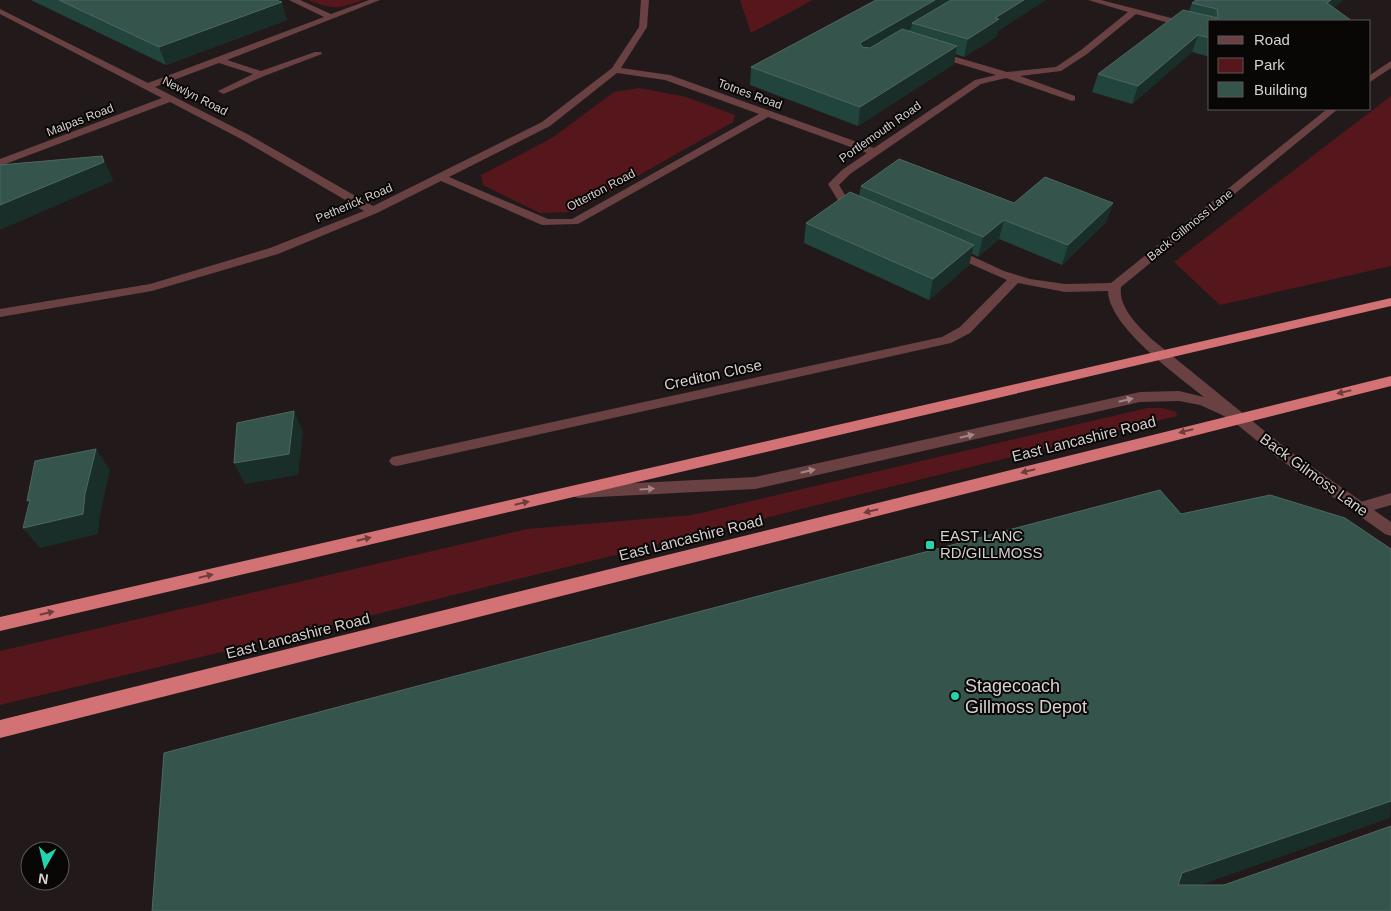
<svg xmlns="http://www.w3.org/2000/svg" width="1391" height="911" font-family="Arial,sans-serif">
<rect width="100%" height="100%" fill="#221a1a"/>
<g fill="#55171c">
<path d="M308,0H363C338,9 334,10 308,0Z"/>
<path d="M740,0H813L751,33Z"/>
<path d="M640,88L686,97L735,115L733,122L574,212L540,213L483,185L481,175L552,138L614,92Z"/>
<path d="M1391,96V266L1220,305L1174,262Z"/>
<path d="M1147,408H1162L1176,412L1177,416L292,635L0,705V651L527,529L692,515Z"/>
</g>
<g fill="none" stroke-linecap="round" stroke-linejoin="round">
<path fill="#694142" fill-rule="evenodd" d="M1391,493V505L1360,514L1354,512L1352,508L1354,504Z"/>
<g fill="#694142" fill-rule="evenodd">
<path d="M289,0H300L331,14L369,0H380L227,60L261,71L315,52H321L322,54L264,76L226,93L223,94L218,91L253,74L219,63L155,87L249,135L373,206L542,122L612,68L639,27L641,0H649L647,27L621,68L670,75L874,148L975,80L996,75L933,56V52H939L1007,72L1056,67L1081,50L1128,12L1088,0H1101L1210,28V34L1136,14L1087,54L1061,71L1020,76L1075,96V100L1072,101L1006,78L981,84L850,174L839,185L850,203L863,210L857,213L842,207L828,184L842,170L867,153L768,117L578,224L542,225L441,181L377,213L278,254L152,291L0,317V309L150,284L270,248L364,211L241,139L170,102L0,166V159L162,98L0,14V9L148,83L324,17ZM617,73L665,80L759,114L572,219H548L449,177L550,126Z"/>
<path d="M1391,61V68L1370,82V75Z"/>
<path d="M1327,109H1338L1132,278L1121,287C1118,308 1140,328 1154,341L1288,450L1391,522V536L1385,534L1278,458L1234,422L1222,415L1200,405L1179,401L1140,402L755,489L578,498L573,496L570,492L573,488L578,486L755,477L1140,392L1179,391L1204,397C1177,375 1109,327 1108,291L1065,292L1018,283L970,333L951,343L397,466L392,465L389,461L392,457L397,456L942,337L960,327L1007,280L948,254L946,251L948,248L952,247L1004,271L1030,279L1065,284L1111,283Z"/>
</g>
<g fill="#d37274" fill-rule="evenodd">
<path d="M1391,298V306L0,631V617Z"/>
<path d="M1391,376V386L0,738V720Z"/>
</g>
</g>
<g fill="#21453c">
<path d="M31,0H276L287,20L166,65Z"/>
<path d="M876,0L997,32L996,37L964,57L955,54L954,64L858,126L750,85L751,67Z"/>
<path d="M1343,0L1210,21V57L1192,52L1132,104L1092,92L1098,74L1189,11L1192,3Z"/>
<path d="M861,186L1014,203H1113L1106,222L1062,265L999,239L978,257L971,253L969,265L929,300L804,243L806,223L859,196Z"/>
</g>
<g fill="#192e28">
<path d="M935,0H961L912,23L911,29L858,60L860,43Z"/>
<path d="M1024,0H1046L997,32L996,37L964,57L968,39L995,18Z"/>
<path d="M1331,0H1343L1320,20L1327,3Z"/>
<path d="M282,2L287,20L166,65L159,47Z"/>
<path d="M1198,35L1192,52L1132,104L1138,86Z"/>
<path d="M957,46L954,64L858,126L860,107Z"/>
<path d="M102,156L111,175L113,181L0,230V205Z"/>
<path d="M1113,203L1106,222L1062,265L1068,245Z"/>
<path d="M1004,220L999,239L978,257L983,237Z"/>
<path d="M974,245L969,265L929,300L933,279Z"/>
<path d="M294,411L303,432L298,475L245,484L234,463Z"/>
<path d="M96,449L110,470L100,515L98,534L40,548L23,528Z"/>
<path d="M1391,801L1390,818L1155,901L1182,873Z"/>
</g>
<g fill="#34544c" stroke="#4e6861">
<path d="M59,0H276L282,2L159,47Z"/>
<path d="M876,0H935L860,43L862,47L870,48L902,29L957,46L860,107L751,67Z"/>
<path d="M951,0H1024L995,18L999,19L968,39L912,23Z"/>
<path d="M1196,0H1331L1327,3L1352,21H1210V38L1198,35L1138,86L1098,74L1183,10L1218,18L1217,9L1192,3Z"/>
<path d="M102,156L104,162L0,205V165Z"/>
<path d="M899,159L1014,203L1045,177L1113,203L1068,245L1004,220L983,237L861,186Z"/>
<path d="M850,192L974,245L933,279L806,223Z"/>
<path d="M294,411L289,454L234,463L237,423Z"/>
<path d="M96,449L85,494L83,514L23,528L30,500L27,501L35,461Z"/>
<path d="M1160,490L1181,514L1270,495L1345,518L1391,549V801L1182,873L1178,885H1224L1391,826V911H152L164,753Z"/>
</g>
<defs><path id="oneway-solid" d="M-6-.8H1V-3.2L6.5 0L1 3.2V.8H-6Z" transform="scale(1.25)"/></defs>
<g fill="#6e3c3d">
<use href="#oneway-solid" transform="translate(1344 392) rotate(167)"/>
<use href="#oneway-solid" transform="translate(1186 431) rotate(166)"/>
<use href="#oneway-solid" transform="translate(1028 471) rotate(166)"/>
<use href="#oneway-solid" transform="translate(522 503) rotate(-13)"/>
<use href="#oneway-solid" transform="translate(871 511) rotate(166)"/>
<use href="#oneway-solid" transform="translate(364 539) rotate(-13)"/>
<use href="#oneway-solid" transform="translate(206 576) rotate(-13)"/>
<use href="#oneway-solid" transform="translate(47 613) rotate(-13)"/>
</g>
<g fill="#a08889">
<use href="#oneway-solid" transform="translate(1126 400) rotate(-13)"/>
<use href="#oneway-solid" transform="translate(967 436) rotate(-13)"/>
<use href="#oneway-solid" transform="translate(808 471) rotate(-13)"/>
<use href="#oneway-solid" transform="translate(647 489) rotate(-3)"/>
</g>
<g fill="#22d5af" stroke="#090606" stroke-width="2">
<rect x="925" y="540" width="10" height="10" rx="2.5"/>
<circle cx="955" cy="696" r="5"/>
</g>
<g text-anchor="middle" stroke-width="4" stroke-linejoin="round" paint-order="stroke">
<g font-size="12" fill="#d6d0d0" stroke="#090606">
<text transform="translate(750 94) rotate(20)" y="4">Totnes Road</text>
<text transform="translate(195 96) rotate(27)" y="4">Newlyn Road</text>
<text transform="translate(80 120) rotate(-21)" y="4">Malpas Road</text>
<text transform="translate(880 132) rotate(-35)" y="4">Portlemouth Road</text>
<text transform="translate(601 190) rotate(-28)" y="4">Otterton Road</text>
<text transform="translate(354 203) rotate(-23)" y="4">Petherick Road</text>
<text transform="translate(1190 225) rotate(-39)" y="4">Back Gillmoss Lane</text>
</g>
<g font-size="15" fill="#d6d0d0" stroke="#090606">
<text transform="translate(713 375) rotate(-12)" y="5">Crediton Close</text>
<text transform="translate(1084 439) rotate(-14)" y="5">East Lancashire Road</text>
<text transform="translate(1314 475) rotate(36)" y="5">Back Gilmoss Lane</text>
<text transform="translate(691 538) rotate(-14)" y="5">East Lancashire Road</text>
<text transform="translate(298 636) rotate(-14)" y="5">East Lancashire Road</text>
</g>
<g font-size="15" fill="#d6d0d0" stroke="#090606" text-anchor="start">
<text x="940" y="541">EAST LANC<tspan x="940" dy="17">RD/GILLMOSS</tspan></text>
</g>
<g font-size="18" fill="#d6d0d0" stroke="#090606" text-anchor="start">
<text x="965" y="692">Stagecoach<tspan x="965" dy="21">Gillmoss Depot</tspan></text>
</g>
</g>
<rect x="1208" y="20" width="162" height="90" fill="#090606" stroke="#5b5757"/>
<rect x="1218" y="36" width="25" height="8" fill="#694142" stroke="#5b5757"/>
<text x="1254" y="45" font-size="15" fill="#d6d0d0">Road</text>
<rect x="1218" y="58" width="25" height="15" fill="#55171c" stroke="#5b5757"/>
<text x="1254" y="70" font-size="15" fill="#d6d0d0">Park</text>
<rect x="1218" y="82" width="25" height="15" fill="#34544c" stroke="#5b5757"/>
<text x="1254" y="95" font-size="15" fill="#d6d0d0">Building</text>
<g transform="translate(45 866) rotate(188)"><circle r="24" fill="#090606" stroke="#5b5757"/>
<path d="M0-4L9 19L0 12L-9 19Z" fill="#22d5af"/>
<text y="-8" font-size="14" font-weight="bold" text-anchor="middle" fill="#d6d0d0">N</text>
</g>
</svg>
